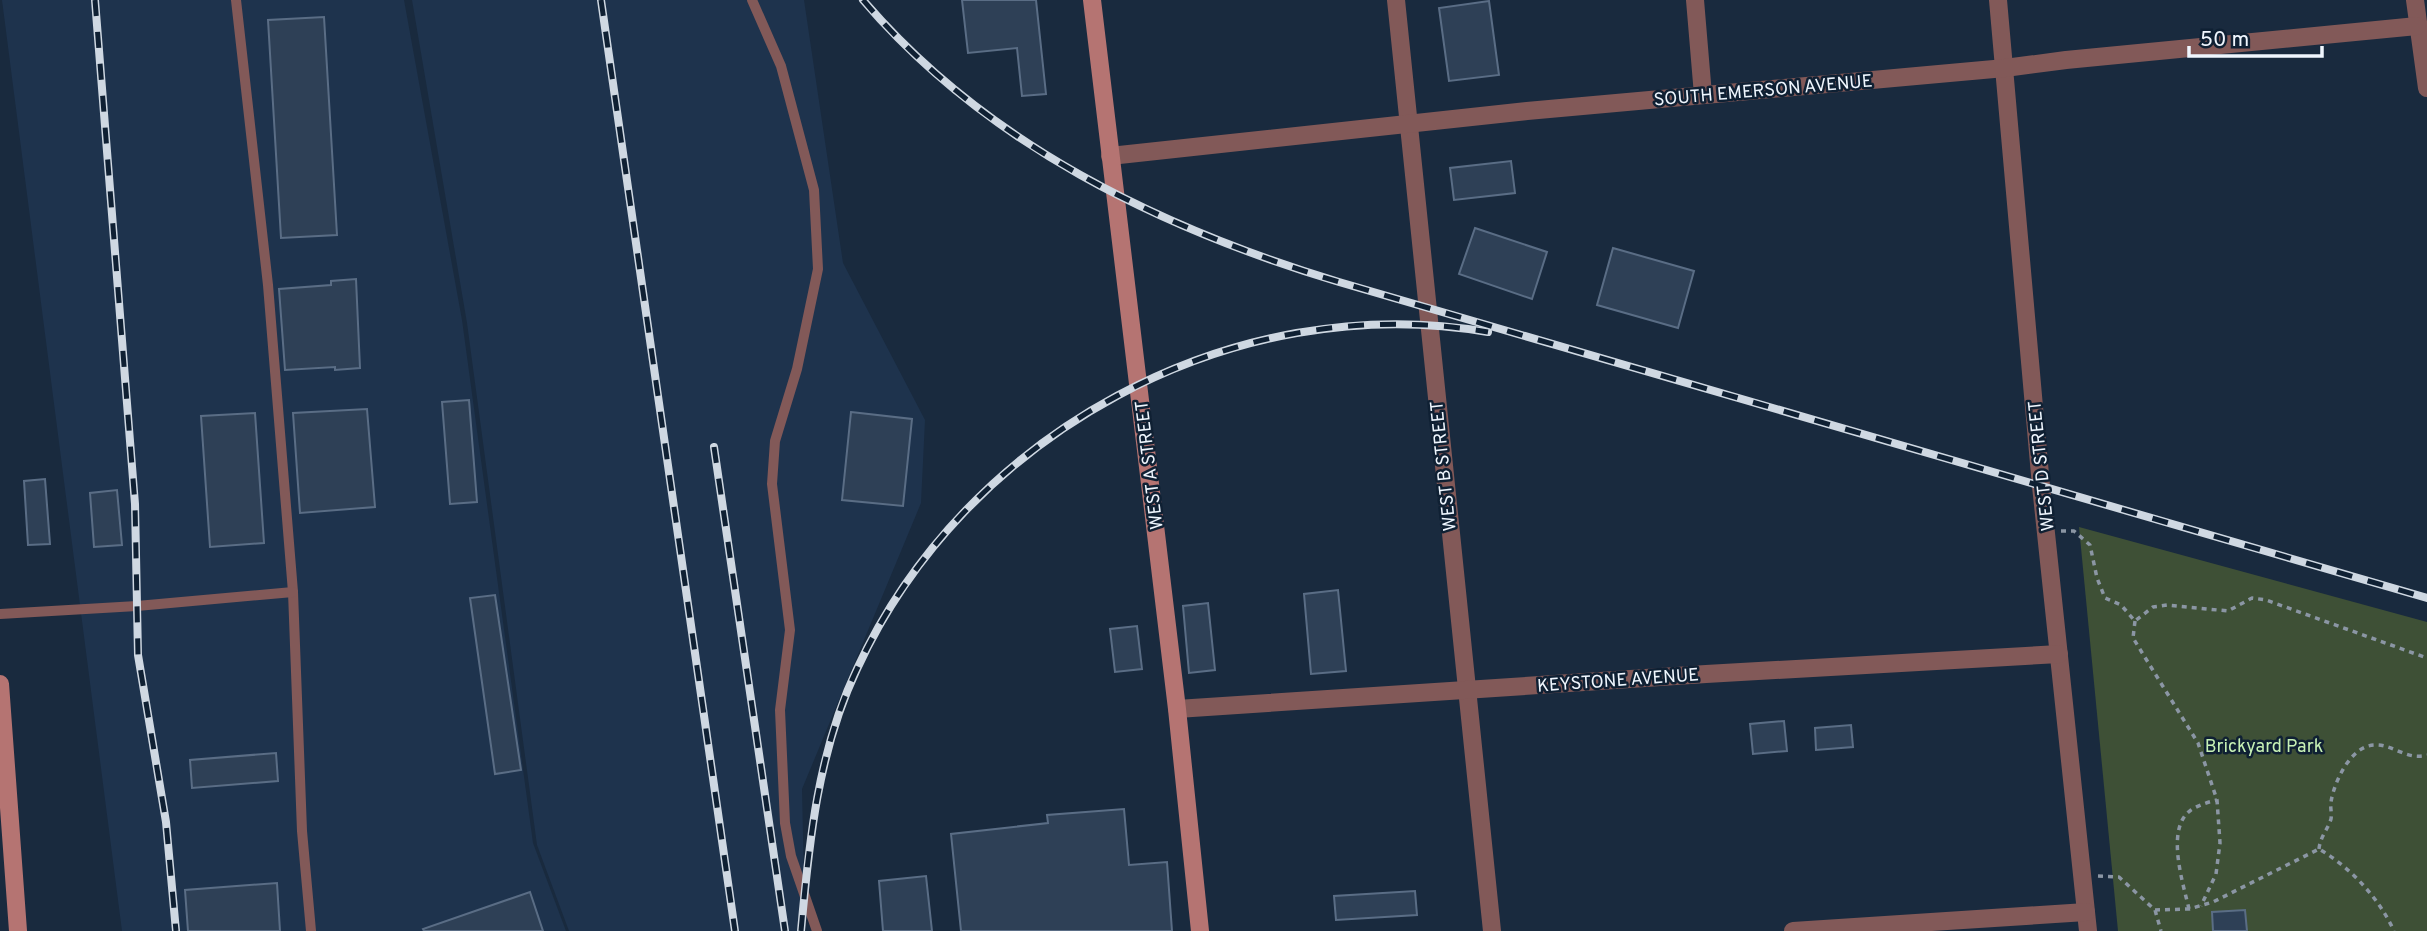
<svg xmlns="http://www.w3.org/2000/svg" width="2427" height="931" font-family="Overpass,sans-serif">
<rect width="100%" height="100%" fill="#192a3e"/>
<g fill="#1e334d">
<path d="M2,0H404L462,320L533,843L566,931H122Z"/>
<path d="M412,0H804L843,263L925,420L921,503L802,789L805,931H569L537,845L467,323Z"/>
</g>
<path fill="#3e5036" d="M2079,527L2427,622V931H2118Z"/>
<g fill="#2e4056" stroke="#5a6d85" stroke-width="2">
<path d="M962,0H1036L1046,94L1022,96L1017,48L968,53Z"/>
<path d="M1489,1L1499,75L1449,81L1439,8Z"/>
<path d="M324,17L337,235L281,238L268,20Z"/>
<path d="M1511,161L1515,193L1454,200L1450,168Z"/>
<path d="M1475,228L1547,252L1532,299L1459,274Z"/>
<path d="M1613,248L1694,271L1678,328L1597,305Z"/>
<path d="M356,279L360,368L335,370V367L285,370L279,289L331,285V281Z"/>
<path d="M469,400L477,502L450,504L442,402Z"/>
<path d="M367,409L375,507L300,513L293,413Z"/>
<path d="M851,412L912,419L903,506L842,500Z"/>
<path d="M255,413L264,543L210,547L201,416Z"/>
<path d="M45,479L50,544L28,545L24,481Z"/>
<path d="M117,490L122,545L94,547L90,493Z"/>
<path d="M1338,590L1346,671L1311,674L1304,594Z"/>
<path d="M495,595L521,770L495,774L470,598Z"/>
<path d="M1208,603L1215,670L1189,673L1183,606Z"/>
<path d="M1137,626L1142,669L1115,672L1110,629Z"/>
<path d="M1784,721L1787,751L1753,754L1750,724Z"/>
<path d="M1851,725L1853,747L1816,750L1815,728Z"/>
<path d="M276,753L278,781L192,788L190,760Z"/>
<path d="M1124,809L1129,865L1167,862L1172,931H961L951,834L1048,823L1047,815Z"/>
<path d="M926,876L932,931H883L879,881Z"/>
<path d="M277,883L280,931H188L185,890Z"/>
<path d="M1415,891L1417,915L1336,920L1334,896Z"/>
<path d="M530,892L543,931H424L423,929Z"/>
<path d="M2245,910L2247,931H2213L2212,912Z"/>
</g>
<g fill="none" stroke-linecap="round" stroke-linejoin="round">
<g stroke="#8b96a4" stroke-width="3.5" stroke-dasharray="5 5" stroke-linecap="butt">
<path d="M2061,531H2074L2090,545L2097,578L2105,598L2121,605L2135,621L2153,607L2167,605L2228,611L2252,598L2266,600L2427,658"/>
<path d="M2135,621L2133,638L2198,743L2217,800L2220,843L2216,874L2201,906"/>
<path d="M2319,849C2320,837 2328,829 2331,819C2332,813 2330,807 2331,802C2334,782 2351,745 2375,745C2393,744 2407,761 2427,755"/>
<path d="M2098,876L2119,877L2155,910L2161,931"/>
<path d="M2189,909C2183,883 2165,828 2191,810C2199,805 2208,802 2217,800"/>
<path d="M2155,910L2189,909L2213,902L2319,849C2350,867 2379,898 2394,931"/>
</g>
<g stroke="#825958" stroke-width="10">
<path d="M236,0L268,285L293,592L302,831L311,931"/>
<path d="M752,0L781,66L814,190L818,269L797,369L775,441L772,484L790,630L780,710L785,823L791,856L817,931"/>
<path d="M0,614L137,606L293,592"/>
</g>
<g stroke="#825958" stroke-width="18">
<path d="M1396,0L1492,931"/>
<path d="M1695,0L1703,95"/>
<path d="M1998,0L2041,486L2088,931"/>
<path d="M2415,0L2427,88"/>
<path d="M1110,156L1527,111L2005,68L2066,60L2417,26"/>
<path d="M1177,709L1706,674L2059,654"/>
<path d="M1793,931L2086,912"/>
</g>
<g stroke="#b57472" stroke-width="18">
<path d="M1092,0L1177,709L1200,931"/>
<path d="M0,684L18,931"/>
</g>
<g stroke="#cfd8e2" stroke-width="8">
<g id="rail">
<path d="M95,0L135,504L138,655L166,822L176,931"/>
<path d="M601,0L735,931"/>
<path d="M863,0C986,144 1160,228 1339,282L2427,598"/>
<path d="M714,447L785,931"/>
<path d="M801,931C809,842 818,751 857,669C965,434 1232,288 1488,332"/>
</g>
</g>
<use href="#rail" stroke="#0f2033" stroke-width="5" stroke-dasharray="16" stroke-linecap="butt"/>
</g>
<g text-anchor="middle" stroke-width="5" stroke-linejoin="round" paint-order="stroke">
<g font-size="18" fill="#eff6fe" stroke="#0f2033">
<text transform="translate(1763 90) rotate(-5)" y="6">SOUTH EMERSON AVENUE</text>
<text transform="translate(1149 465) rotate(-97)" y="6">WEST A STREET</text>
<text transform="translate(1443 466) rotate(-96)" y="6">WEST B STREET</text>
<text transform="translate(2041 466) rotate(-96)" y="6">WEST D STREET</text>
<text transform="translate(1618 680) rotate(-4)" y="6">KEYSTONE AVENUE</text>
</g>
<g font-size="18" fill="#c7f1b5" stroke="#0f2033">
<text x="2264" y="752">Brickyard Park</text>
</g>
</g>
<path d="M2189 46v10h133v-10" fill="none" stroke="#eff6fe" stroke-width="3.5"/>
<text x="2200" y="46" font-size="21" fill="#eff6fe" stroke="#0f2033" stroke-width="5" paint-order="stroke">50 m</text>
</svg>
